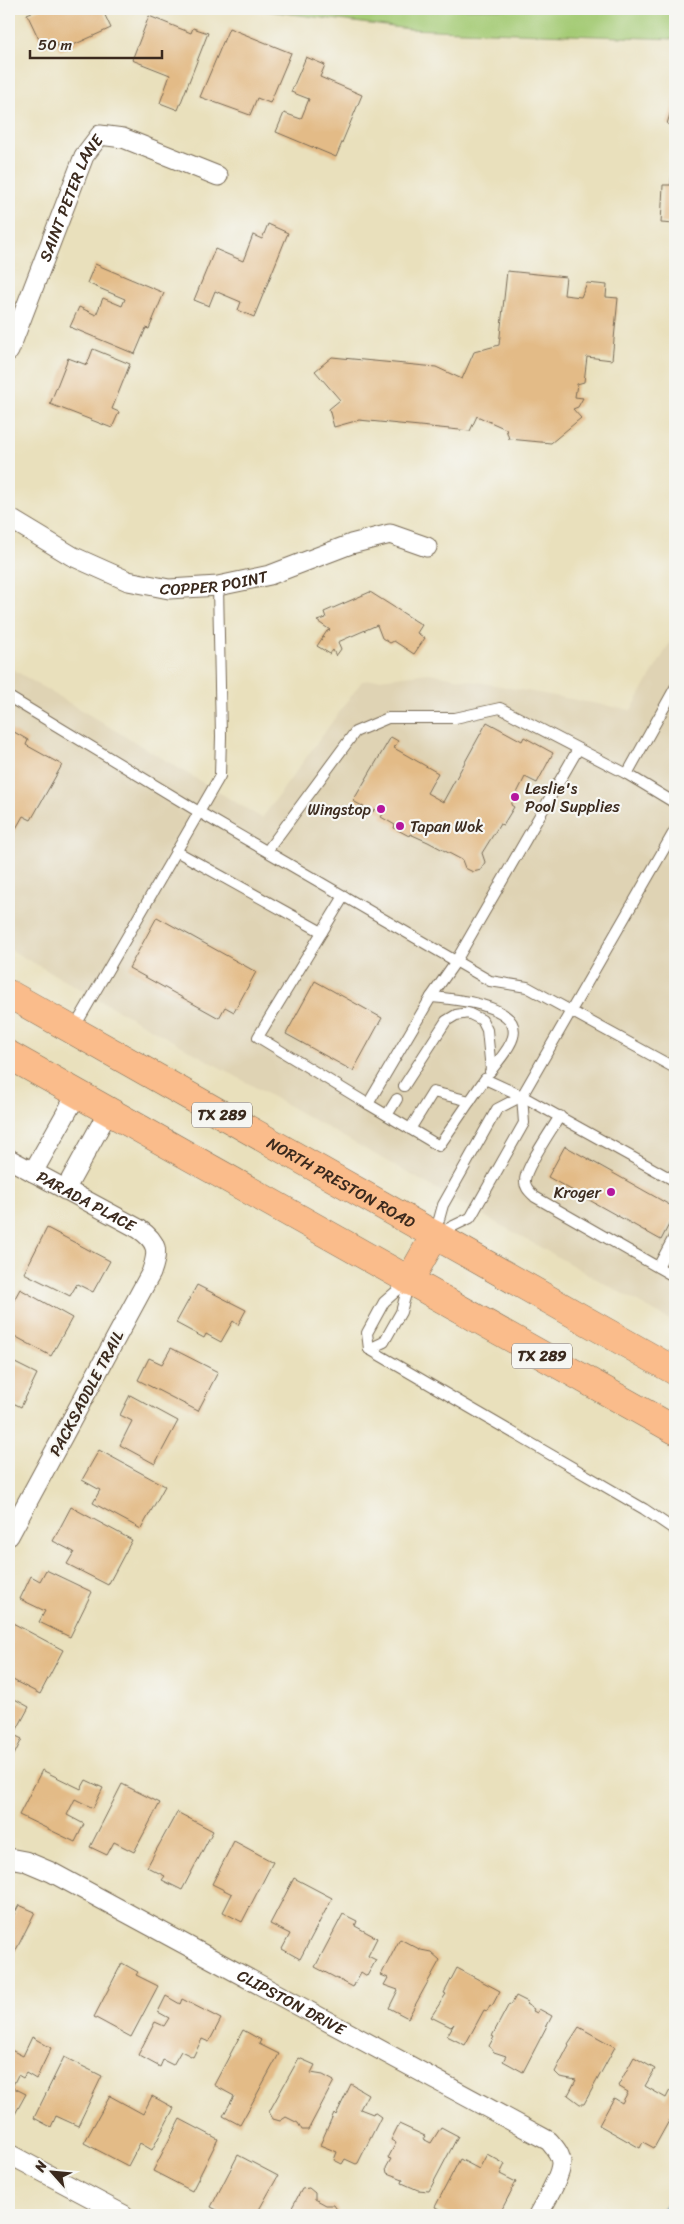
<svg xmlns="http://www.w3.org/2000/svg" width="684" height="2224" font-family="Sriracha,sans-serif">
<rect width="100%" height="100%" fill="#f6f6f2"/>
<filter id="ink" filterUnits="userSpaceOnUse"><feTurbulence type="fractalNoise" baseFrequency=".02" numOctaves="2"/><feDisplacementMap in="SourceGraphic" scale="10" xChannelSelector="R" yChannelSelector="G"/><feConvolveMatrix kernelMatrix="1 2 1 2 8 2 1 2 1" color-interpolation-filters="sRGB"/></filter>
<filter id="wash" filterUnits="userSpaceOnUse"><feTurbulence type="fractalNoise" baseFrequency=".0096" numOctaves="4" result="noise"/><feDisplacementMap in="SourceGraphic" scale="20" xChannelSelector="R" yChannelSelector="G"/><feGaussianBlur stdDeviation="1.12" result="paint"/><feColorMatrix in="noise" values="0 0 0 0 0 0 0 0 0 0 0 0 0 0 0 0 0 1.4 0 .05"/><feComposite in="paint" operator="in"/></filter>
<g filter="url(#wash)">
<rect width="100%" height="100%" fill="#e9e0bc"/>
<path fill="#dfd3b4" d="M675,634V1323L9,949V667L262,818L362,681L429,673L631,710Z"/>
<path fill="#a4cb75" stroke="#707a4a" d="M253,9H675V39L409,29Z"/>
<path fill="#5ca4d3" stroke="#4c6778" d="M675,2183V2215H617L643,2210H661L669,2200Z"/>
<g id="blocks">
<g fill="#e3bb87">
<path d="M39,9H102L111,28L60,51L56,42L43,48L27,14Z"/>
<path d="M149,16L191,33L193,28L208,33L178,110L160,103L170,75L132,60Z"/>
<path d="M229,28L291,53L270,103L257,98L250,115L200,97Z"/>
<path d="M306,57L325,65L320,77L362,95L336,157L276,132L284,113L301,119L309,99L291,92Z"/>
<path d="M675,98V126L667,124Z"/>
<path d="M672,166H675V224L661,223L663,185H671Z"/>
<path d="M268,224L288,233L254,317L238,310L241,302L215,291L209,306L194,300L215,249L243,261L253,235L262,239Z"/>
<path d="M95,264L164,293L149,329L146,328L135,354L70,327L79,307L96,315L103,298L122,306L125,299L87,283Z"/>
<path d="M507,271L566,277L564,295L581,297L587,283L607,285L606,297L618,298L612,360L587,357L584,382L577,384L575,397L583,398L578,407L573,409L581,418L551,443L509,439L506,429L477,416L470,431L359,420L334,427L329,409L340,400L315,371L332,357L436,367L462,379L474,352L499,345Z"/>
<path d="M93,349L130,364L112,409L119,412L112,428L50,404L68,358L87,365Z"/>
<path d="M370,592L422,625L417,633L425,638L414,654L394,641L390,643L382,638L377,625L338,642L341,649L336,656L333,650L330,654L317,646L327,631L330,630L317,621L326,618L324,612Z"/>
<path d="M487,722L522,741L524,737L553,753L537,783L525,777L511,805L514,807L503,825L500,824L482,853L485,862L481,870L473,872L465,868L462,860L428,842L410,834L409,836L394,828L395,825L381,817L383,814L374,809L373,812L353,801L391,737L398,741L394,748L438,773L427,793L443,802Z"/>
<path d="M9,729L28,740L26,745L62,765L31,820L23,816L9,841Z"/>
<path d="M157,917L256,972L234,1012L225,1007L219,1018L129,968Z"/>
<path d="M315,981L382,1018L353,1071L286,1034Z"/>
<path d="M565,1146L675,1208V1213L661,1240L548,1177Z"/>
<path d="M47,1228L110,1261L93,1292L77,1284L70,1296L24,1273Z"/>
<path d="M197,1285L246,1310L238,1325L233,1321L221,1342L206,1334L204,1338L176,1323Z"/>
<path d="M20,1289L72,1318L51,1356L9,1333V1309Z"/>
<path d="M171,1348L218,1372L198,1411L138,1380L149,1358L162,1364Z"/>
<path d="M9,1360L37,1374L21,1407L9,1401Z"/>
<path d="M130,1395L178,1421L155,1464L120,1445L132,1421L120,1415Z"/>
<path d="M99,1450L165,1486L141,1529L93,1503L100,1490L82,1480Z"/>
<path d="M71,1507L132,1540L108,1585L67,1564L74,1552L53,1541Z"/>
<path d="M46,1570L92,1592L70,1637L39,1622L45,1611L20,1599L31,1576L40,1581Z"/>
<path d="M9,1621L63,1650L40,1694L9,1678Z"/>
<path d="M9,1696L29,1707L14,1735L22,1739L14,1755L9,1752Z"/>
<path d="M42,1770L81,1789L86,1780L103,1788L93,1808L75,1799L67,1815L84,1824L75,1842L19,1815Z"/>
<path d="M122,1784L160,1803L134,1852L114,1842L107,1855L90,1847Z"/>
<path d="M177,1812L213,1831L182,1890L162,1880L165,1876L147,1867Z"/>
<path d="M234,1841L273,1862L242,1922L223,1912L232,1894L212,1884Z"/>
<path d="M294,1878L332,1898L300,1959L282,1949L290,1934L270,1924Z"/>
<path d="M19,1905L35,1912L9,1964V1918L11,1920Z"/>
<path d="M343,1914L357,1921L355,1926L377,1938L368,1956L376,1960L367,1976L361,1972L353,1987L315,1967Z"/>
<path d="M400,1939L421,1950L431,1952L440,1960L408,2018L389,2008L398,1990L384,1985L388,1978L381,1975Z"/>
<path d="M122,1963L138,1972L136,1975L158,1986L131,2037L94,2017Z"/>
<path d="M457,1968L500,1991L492,2006L490,2005L487,2011L484,2010L465,2045L447,2036L454,2024L451,2027L431,2017L446,1994L444,1993Z"/>
<path d="M166,1996L180,2004L182,1999L221,2019L209,2042L202,2039L193,2057L181,2051L173,2065L163,2060L160,2067L138,2055L155,2022L164,2026L169,2018L158,2012Z"/>
<path d="M516,1996L528,2002L526,2004L534,2009L533,2011L537,2013L539,2009L552,2016L523,2072L503,2061L506,2056L494,2052L489,2046L494,2037L492,2036L509,2004L511,2005Z"/>
<path d="M579,2027L615,2047L584,2104H580L568,2095L576,2080L560,2077L555,2072L569,2045L568,2044Z"/>
<path d="M243,2030L261,2040L259,2044L279,2054L240,2125L223,2116L234,2096L214,2085Z"/>
<path d="M32,2037L51,2048L36,2079L26,2073L23,2078L18,2075L12,2087L26,2094L15,2114L9,2111V2049L23,2056Z"/>
<path d="M64,2057L102,2076L78,2126L56,2116L51,2127L34,2118Z"/>
<path d="M634,2057L655,2069L645,2086L666,2098L670,2090L675,2093V2110L654,2148L643,2142L640,2148L599,2125L614,2098L622,2103L628,2092L618,2086Z"/>
<path d="M299,2058L315,2065L311,2073L323,2075L334,2081L308,2130H302L298,2123L286,2117L280,2121L273,2119L269,2112Z"/>
<path d="M351,2084L368,2094L360,2109L373,2114L374,2112L381,2117L358,2163L356,2164L345,2159L342,2164L334,2160L337,2152L320,2145L334,2113L336,2115Z"/>
<path d="M110,2096L143,2114L152,2096L174,2108L152,2150L140,2143L128,2166L84,2143Z"/>
<path d="M180,2119L218,2139L192,2191L153,2171Z"/>
<path d="M399,2124L425,2136L423,2139L431,2143L441,2127L458,2136L429,2191L418,2190L402,2183L403,2179L387,2173L386,2168L391,2159L388,2158L396,2143L391,2140Z"/>
<path d="M487,2154L505,2164L500,2174L516,2182L499,2215H451L435,2207L460,2159L479,2169Z"/>
<path d="M238,2155L278,2176L256,2215H227L211,2207Z"/>
<path d="M309,2188L315,2193V2199L326,2205H334L338,2211L336,2215H288L302,2189Z"/>
<path d="M9,2208L24,2215H9Z"/>
</g>
</g>
</g>
<g filter="url(#ink)">
<use href="#blocks" fill-opacity="0" stroke="#786a55" stroke-width="1"/>
<g fill="none" stroke-linecap="round" stroke-linejoin="round">
<g stroke="#786a55" stroke-width="12">
<g id="service">
<path d="M675,688L627,774L675,803"/>
<path d="M9,697L199,812L490,981L527,987L675,1068"/>
<path d="M176,851L322,932"/>
<path d="M267,851L355,732L388,718H455L500,708L627,774"/>
<path d="M344,896L258,1037L368,1104L431,997L456,961L578,749"/>
<path d="M431,997C451,999 522,1004 513,1037C510,1049 497,1062 490,1072"/>
<path d="M73,1030L220,776L221,736L218,586"/>
<path d="M404,1086L446,1021L456,1015L468,1013L482,1020L487,1030L491,1070"/>
<path d="M368,1104L439,1146L485,1079L522,1096L675,1181"/>
<path d="M387,1115L397,1099"/>
<path d="M560,1116C552,1129 526,1167 525,1180C524,1187 530,1192 535,1197L675,1277"/>
<path d="M410,1129L433,1092L470,1101"/>
<path d="M439,1233L470,1218L472,1215L524,1123L522,1096"/>
<path d="M435,1234L443,1205L497,1109L522,1096L675,830"/>
<path d="M658,1267L675,1235"/>
<path d="M369,1349L644,1509L675,1530"/>
<path d="M369,1349L367,1333L384,1302L408,1281"/>
<path d="M369,1349L384,1342L401,1312L409,1282"/>
</g>
</g>
<g stroke="#786a55" stroke-width="21">
<g id="minor">
<path id="s1" d="M9,351L84,156L100,135L123,138L218,176"/>
<path id="s2" d="M9,518L72,556L128,581L169,589L218,586L270,575L351,544L390,534L427,547"/>
<path id="s3" d="M9,1159L139,1229C158,1242 159,1251 151,1273L9,1536"/>
<path d="M33,1172L77,1094"/>
<path d="M65,1190L108,1112"/>
<path id="s4" d="M9,1858L25,1861L51,1872L549,2141C554,2147 561,2154 561,2163C561,2176 545,2202 538,2215"/>
<path d="M9,2154L124,2215"/>
</g>
</g>
<g stroke="#786a55" stroke-width="29">
<g id="primary">
<path id="s5" d="M9,994L675,1371"/>
<path d="M9,1055L675,1430"/>
<path d="M409,1281L435,1235"/>
</g>
</g>
<use href="#service" stroke="#fff" stroke-width="10"/>
<use href="#minor" stroke="#fff" stroke-width="19"/>
<use href="#primary" stroke="#fabc8b" stroke-width="28"/>
</g>
</g>
<g fill="#b5179e" stroke="#f6f6f2" stroke-width="2">
<circle cx="515" cy="797" r="5"/>
<circle cx="381" cy="809" r="5"/>
<circle cx="400" cy="826" r="5"/>
<circle cx="611" cy="1192" r="5"/>
</g>
<g text-anchor="middle" stroke-width="4.5" stroke-linejoin="round" paint-order="stroke">
<g fill="#f6f6f2" stroke="#73675e" stroke-width="1">
<rect x="192" y="1102.5" width="60" height="25" rx="4"/>
<rect x="512" y="1343.5" width="60" height="25" rx="4"/>
</g>
<g font-size="15" font-weight="bold" fill="#3b2a1e">
<text x="222" y="1120">TX 289</text>
<text x="542" y="1361">TX 289</text>
</g>
<g font-size="16" fill="#3b2a1e" stroke="#f6f6f2">
<text dy="6" stroke="none"><textPath href="#s1" startOffset="165">SAINT PETER LANE</textPath></text>
<text dy="6" stroke="none"><textPath href="#s2" startOffset="222">COPPER POINT</textPath></text>
<text dy="6" stroke="none"><textPath href="#s5" startOffset="382">NORTH PRESTON ROAD</textPath></text>
<text dy="6" stroke="none"><textPath href="#s3" startOffset="88">PARADA PLACE</textPath></text>
<text transform="translate(86 1393) rotate(-62)" y="6">PACKSADDLE TRAIL</text>
<text dy="6" stroke="none"><textPath href="#s4" startOffset="318">CLIPSTON DRIVE</textPath></text>
</g>
<g font-size="16" fill="#3b2a1e" stroke="#f6f6f2" text-anchor="start">
<text x="525" y="794">Leslie's<tspan x="525" dy="18">Pool Supplies</tspan></text>
<text x="371" y="815" text-anchor="end">Wingstop</text>
<text x="410" y="832">Tapan Wok</text>
<text x="601" y="1198" text-anchor="end">Kroger</text>
</g>
</g>
<rect width="684" height="2224" fill="none" stroke="#f6f6f2" stroke-width="30"/>
<g transform="translate(52 2172) rotate(297)" stroke="#f6f6f2" stroke-width="4" paint-order="stroke">
<path d="M0-4L9 19L0 12L-9 19Z" fill="#3b2a1e"/>
<text y="-8" font-size="14" font-weight="bold" text-anchor="middle" fill="#3b2a1e">N</text>
</g>
<path d="M30 50v8h132v-8" fill="none" stroke="#3b2a1e" stroke-width="2.5"/>
<text x="38" y="50" font-size="15" fill="#3b2a1e" stroke="#f6f6f2" stroke-width="4" paint-order="stroke">50 m</text>
</svg>
